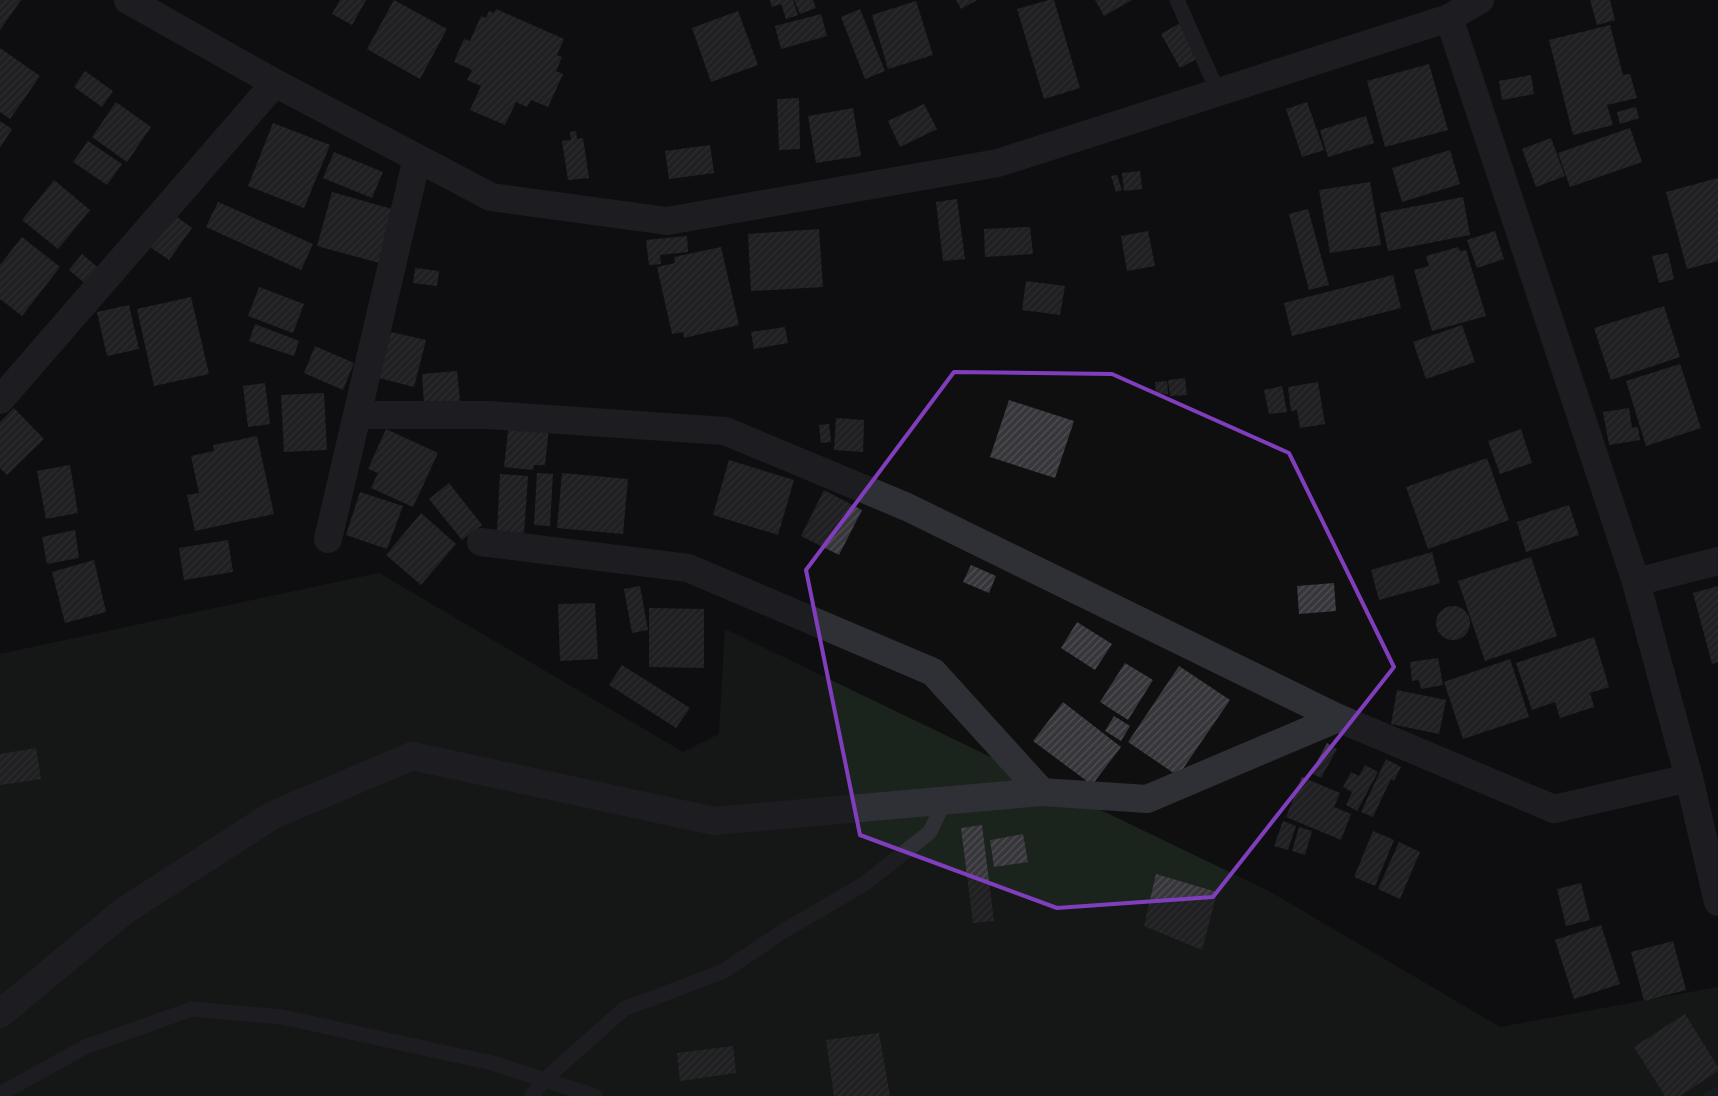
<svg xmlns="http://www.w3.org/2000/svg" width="1718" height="1096" font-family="Montserrat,sans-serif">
<defs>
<pattern id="building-hatch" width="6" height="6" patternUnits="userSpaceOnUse" patternTransform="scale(1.25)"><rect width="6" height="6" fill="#36363b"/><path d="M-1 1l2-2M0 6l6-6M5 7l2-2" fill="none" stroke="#505055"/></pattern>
</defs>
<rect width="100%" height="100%" fill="#0f0f10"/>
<path fill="#1b231d" d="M379,573L683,752L719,734L725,629L1267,890L1500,1027L1718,987V1096H0V654Z"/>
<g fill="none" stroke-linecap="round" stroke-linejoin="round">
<path stroke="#242b35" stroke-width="9" d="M1707,1096L1718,1092"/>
</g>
<g fill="url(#building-hatch)">
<path d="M0,0H21L0,30Z"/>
<path d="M340,0H366L352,25L332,14Z"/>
<path d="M394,0L447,29L420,79L367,49Z"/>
<path d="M770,0H793L798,15L786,19L781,4L772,7Z"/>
<path d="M794,0H813L816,8L800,14Z"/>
<path d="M956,0H977L961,9Z"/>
<path d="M1049,0H1054L1080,88L1044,99L1017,9Z"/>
<path d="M1095,0H1132L1104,16Z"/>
<path d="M1590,0H1610L1615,20L1597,25Z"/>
<path d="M916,1L933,55L888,69L872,15Z"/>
<path d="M496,9L564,39L557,55L562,57L556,71L563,74L548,107L531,100L527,107L516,102L505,125L470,110L481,86L467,80L472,70L454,62L464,39L470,41L481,16L486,18L489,11L494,13Z"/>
<path d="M860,9L885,71L865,79L841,17Z"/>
<path d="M738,11L758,65L711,82L692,28Z"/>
<path d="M821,14L827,36L781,49L775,26Z"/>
<path d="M1182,22L1200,57L1180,68L1161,34Z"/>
<path d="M1610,25L1623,75L1630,74L1637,98L1607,105L1613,125L1573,135L1549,40Z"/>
<path d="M0,48L40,76L10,119L0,112Z"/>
<path d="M1429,64L1448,130L1385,147L1367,81Z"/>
<path d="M85,71L113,91L102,107L74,87Z"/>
<path d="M1531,75L1534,94L1502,100L1499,81Z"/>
<path d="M799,98L800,149L779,150L777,99Z"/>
<path d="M116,102L151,127L127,162L92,137Z"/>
<path d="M1307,102L1324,150L1302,157L1286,109Z"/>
<path d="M924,104L937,129L900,147L888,121Z"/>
<path d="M1636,107L1639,118L1620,124L1617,112Z"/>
<path d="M853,108L861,156L816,163L808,116Z"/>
<path d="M1366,116L1374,143L1328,157L1320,130Z"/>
<path d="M0,121L12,129L0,148Z"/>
<path d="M273,123L330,145L304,208L248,186Z"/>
<path d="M1630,128L1642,162L1570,187L1558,153Z"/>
<path d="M576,131L577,139L583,138L589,178L568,180L562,141L571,140L570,132Z"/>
<path d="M1551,138L1565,176L1536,187L1522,149Z"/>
<path d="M88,141L122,164L107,185L73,162Z"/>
<path d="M710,145L714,173L669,179L665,151Z"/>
<path d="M1450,150L1460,184L1402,202L1392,168Z"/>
<path d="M334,152L383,172L372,198L323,178Z"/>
<path d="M1140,171L1142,189L1124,191L1122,173Z"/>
<path d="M1117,175L1122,190L1116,192L1111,176Z"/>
<path d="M1718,178V261L1687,269L1666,192Z"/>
<path d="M54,180L90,210L58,249L22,220Z"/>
<path d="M1370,182L1381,245L1330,253L1319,190Z"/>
<path d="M332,192L399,211L383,264L317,246Z"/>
<path d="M1463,197L1470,235L1388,251L1380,213Z"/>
<path d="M957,199L965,259L943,261L936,202Z"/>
<path d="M218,202L313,244L301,270L206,227Z"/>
<path d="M1308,209L1329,285L1309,290L1289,214Z"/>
<path d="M173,214L192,228L169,260L150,247Z"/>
<path d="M1030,227L1033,254L985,257L984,229Z"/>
<path d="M819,229L823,287L751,291L748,234Z"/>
<path d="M1148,231L1155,266L1127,271L1121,236Z"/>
<path d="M1495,231L1504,259L1477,268L1467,240Z"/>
<path d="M687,236L688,252L660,255L661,264L649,265L646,240Z"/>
<path d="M22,237L60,267L22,316L0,299V265Z"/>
<path d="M721,247L739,325L684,338L683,332L672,334L657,267L675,263L674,257Z"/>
<path d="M1458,247L1460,251L1466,250L1486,316L1432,331L1414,270L1429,266L1426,256Z"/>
<path d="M1668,253L1674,279L1659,283L1652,256Z"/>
<path d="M82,254L101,270L88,286L69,270Z"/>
<path d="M415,268L439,271L437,286L413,283Z"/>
<path d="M1393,275L1401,308L1292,336L1284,303Z"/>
<path d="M1026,281L1065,286L1060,315L1022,310Z"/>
<path d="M259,287L304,304L293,333L248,316Z"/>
<path d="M191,297L209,374L154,386L137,309Z"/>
<path d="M129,305L139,349L107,356L97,312Z"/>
<path d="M1664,306L1680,357L1611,380L1594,328Z"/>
<path d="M255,324L299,341L294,356L249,341Z"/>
<path d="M1462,325L1475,362L1426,379L1413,342Z"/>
<path d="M785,327L788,343L754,349L751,332Z"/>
<path d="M391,332L426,340L414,387L379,378Z"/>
<path d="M315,346L354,363L343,390L304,373Z"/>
<path d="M1680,364L1701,428L1646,446L1626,381Z"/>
<path d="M457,371L460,401L424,404L422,374Z"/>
<path d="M1185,378L1187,395L1170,396L1168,380Z"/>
<path d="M1167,381L1168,394L1156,395L1155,382Z"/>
<path d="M1318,382L1325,424L1300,428L1297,410L1291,411L1288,387Z"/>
<path d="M265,383L270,424L248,427L243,386Z"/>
<path d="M1282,386L1287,412L1269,414L1264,390Z"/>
<path d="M324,393L327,450L284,452L281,395Z"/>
<path d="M1009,400L1074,421L1055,478L990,457Z"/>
<path d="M14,408L44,439L7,475L0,468V422Z"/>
<path d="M1629,408L1632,428L1638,427L1640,440L1609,445L1603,412Z"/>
<path d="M836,418L864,420L863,452L834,450Z"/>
<path d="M509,422L549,426L545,465H534L533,470L504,467Z"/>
<path d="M829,424L831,442L821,443L819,425Z"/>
<path d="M386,429L438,453L413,507L371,488L378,473L368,469Z"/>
<path d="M1521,429L1532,463L1500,474L1488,441Z"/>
<path d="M257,436L274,514L195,531L187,495L199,493L191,456L214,451L213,445Z"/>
<path d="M1487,458L1509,520L1428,549L1406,487Z"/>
<path d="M729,460L794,480L778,535L713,515Z"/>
<path d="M70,465L78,513L46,519L37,471Z"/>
<path d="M537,473L553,474L550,526L534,525Z"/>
<path d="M562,473L628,479L623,534L557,528Z"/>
<path d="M500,474L528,476L524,533L497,531Z"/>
<path d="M449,483L482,525L462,540L429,499Z"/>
<path d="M824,490L862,510L839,555L801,536Z"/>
<path d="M360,492L403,506L387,549L346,535Z"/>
<path d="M1569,505L1579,535L1526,552L1517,522Z"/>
<path d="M421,513L456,544L421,585L386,555Z"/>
<path d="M75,530L79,558L47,564L42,537Z"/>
<path d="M228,540L233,572L184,580L179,548Z"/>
<path d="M1432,552L1440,583L1379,600L1371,570Z"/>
<path d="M1531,557L1557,636L1485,661L1458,581Z"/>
<path d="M94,560L106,612L65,623L52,572Z"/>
<path d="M971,565L996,576L989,593L963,582Z"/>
<path d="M1334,583L1336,611L1299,614L1297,586Z"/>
<path d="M640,586L648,630L632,633L624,589Z"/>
<path d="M1718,586V662L1712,664L1693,593Z"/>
<path d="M595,603L598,659L560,661L558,604Z"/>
<circle cx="1453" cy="623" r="17"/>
<path d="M649,608L704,609V668L649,667Z"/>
<path d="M1077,622L1112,644L1095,670L1061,648Z"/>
<path d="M1594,637L1609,687L1590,693L1594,707L1560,718L1555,702L1532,710L1516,663Z"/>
<path d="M1438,658L1443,685L1421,689L1419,680L1412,681L1410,662Z"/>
<path d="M1510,659L1529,717L1463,739L1444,682Z"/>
<path d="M1125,663L1153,680L1128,720L1100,702Z"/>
<path d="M622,665L690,708L676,728L609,685Z"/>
<path d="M1179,666L1230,700L1178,776L1128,742Z"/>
<path d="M1397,690L1446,700L1439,734L1391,724Z"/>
<path d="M1063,702L1121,747L1092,785L1033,741Z"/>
<path d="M1114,716L1130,726L1121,741L1105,731Z"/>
<path d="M1327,743L1337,749L1321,778L1311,773Z"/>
<path d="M36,748L41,779L0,785V754Z"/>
<path d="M1386,759L1401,767L1394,781L1391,779L1373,817L1361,812Z"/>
<path d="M1365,765L1378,772L1357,811L1346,805L1352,792L1343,787L1351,772L1359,776Z"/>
<path d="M1302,777L1340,793L1334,807L1351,814L1341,840L1286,817Z"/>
<path d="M1283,821L1296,826L1288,850L1274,846Z"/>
<path d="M982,825L994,921L973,923L961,828Z"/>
<path d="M1299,827L1312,831L1305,855L1292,851Z"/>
<path d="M1373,831L1394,840L1375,886L1354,877Z"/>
<path d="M1023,834L1028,862L994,867L990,840Z"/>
<path d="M1399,842L1420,852L1400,899L1378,889Z"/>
<path d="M1156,874L1217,892L1202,950L1144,926Z"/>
<path d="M1581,883L1590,920L1566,926L1557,889Z"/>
<path d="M1601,925L1620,984L1574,999L1555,940Z"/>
<path d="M1673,941L1686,990L1644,1001L1631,952Z"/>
<path d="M1685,1014L1718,1067V1071L1680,1096H1665L1634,1047Z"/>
<path d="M879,1033L890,1096H834L826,1040Z"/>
<path d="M733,1046L736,1073L680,1081L677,1053Z"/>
</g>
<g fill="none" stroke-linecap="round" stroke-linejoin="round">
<g stroke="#2f3036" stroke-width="15">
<path d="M1177,0L1218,92"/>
<path d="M0,1094L85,1047L192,1009L282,1017L492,1063L595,1096"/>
<path d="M532,1096L544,1080L624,1009L724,971L782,932L864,884L930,832L945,800"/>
</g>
<g stroke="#2f3036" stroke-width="28">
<path d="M128,0L275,83L491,197L667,221L998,163L1449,18L1480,0"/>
<path d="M1449,18L1636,582L1689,778L1718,902"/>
<path d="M0,400L275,83"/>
<path d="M358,415H488L725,431L907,507L1338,718L1554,809L1689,778"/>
<path d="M328,539L417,158"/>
<path d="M481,542L688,568L933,672L1042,792"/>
<path d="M1636,582L1718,561"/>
<path d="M0,1014L124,911L273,815L412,756L714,821L1042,792L1147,799L1338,718"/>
</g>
</g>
<path d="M0 0H1718V1096H0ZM954,372L1112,374L1289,453L1394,667L1213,897L1057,908L860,835L806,570Z" fill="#0f0f10" fill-opacity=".55" fill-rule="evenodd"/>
<path fill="none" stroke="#803ebd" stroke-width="4" stroke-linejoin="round" d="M954,372L1112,374L1289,453L1394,667L1213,897L1057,908L860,835L806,570Z"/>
</svg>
